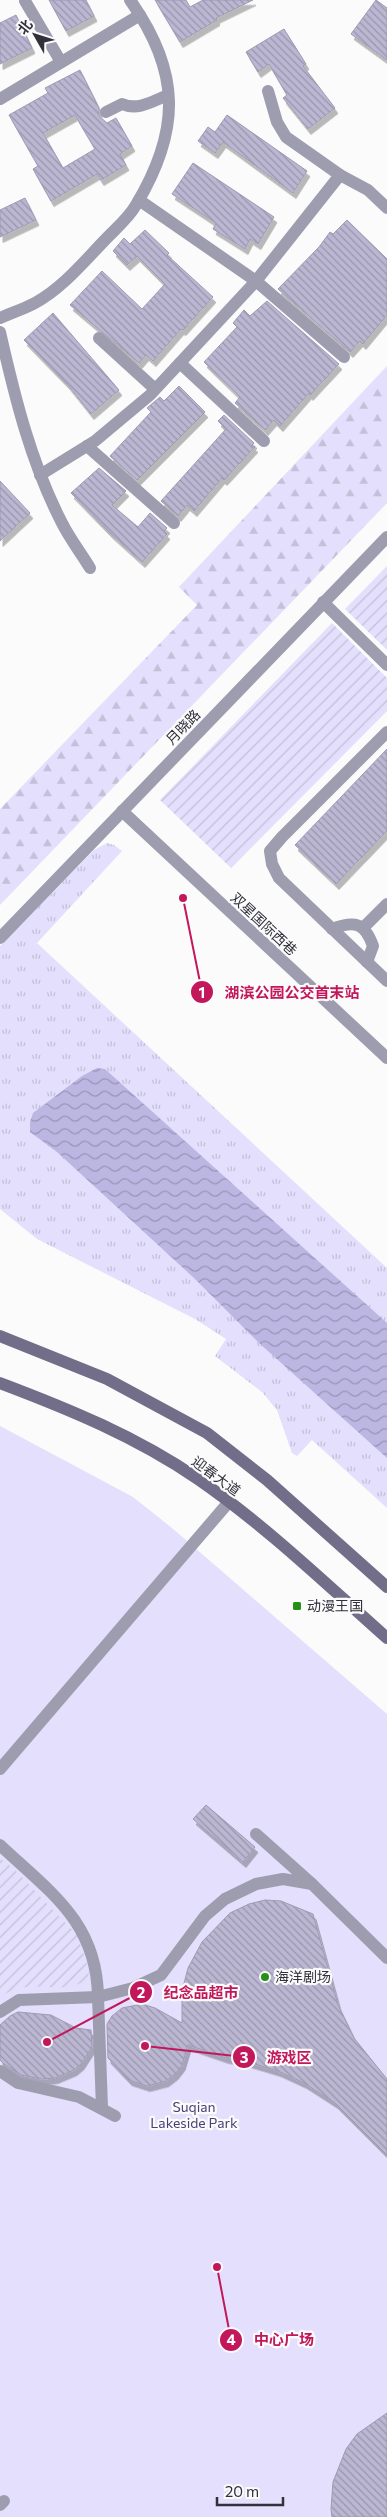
<svg xmlns="http://www.w3.org/2000/svg" width="387" height="2517" font-family="Commissioner,'Noto Sans SC',sans-serif">
<defs>
<pattern id="grass-tufts" width="24" height="20" patternUnits="userSpaceOnUse" patternTransform="scale(1.25)"><rect width="24" height="20" fill="#e3dffc"/><path d="M3 7l-1-3M5 7V3M7 7l1-3M15 17l-1-3M17 17v-4M19 17l1-3" fill="none" stroke="#c3c0d9"/></pattern>
<pattern id="forest-firs" width="22" height="20" patternUnits="userSpaceOnUse" patternTransform="scale(1.25)"><rect width="22" height="20" fill="#e3dffc"/><path d="M5 1l3.5 6h-7zM16 11l3.5 6h-7z" fill="#c3c0d9"/></pattern>
<pattern id="garden-furrows" width="10" height="10" patternUnits="userSpaceOnUse" patternTransform="scale(1.25)"><rect width="10" height="10" fill="#e3dffc"/><path d="M-1 1l2-2M0 10L10 0M9 11l2-2" fill="none" stroke="#c3c0d9"/></pattern>
<pattern id="water-waves" width="16" height="10" patternUnits="userSpaceOnUse" patternTransform="scale(1.25)"><rect width="16" height="10" fill="#bcb6e2"/><path d="M0 5q4-4 8 0t8 0" fill="none" stroke="#9994b8"/></pattern>
<pattern id="building-back-hatch" width="6" height="6" patternUnits="userSpaceOnUse" patternTransform="scale(1.25)"><rect width="6" height="6" fill="#bbb7d2"/><path d="M-1 5l2 2M0 0l6 6M5-1l2 2" fill="none" stroke="#9995ac"/></pattern>
<filter id="shadow"><feDropShadow dx="3" dy="5.5" stdDeviation="0" flood-color="#0004"/></filter>
</defs>
<rect width="100%" height="100%" fill="#fbfbfb"/>
<path fill="url(#grass-tufts)" d="M107,843L114,845L122,851L37,943L387,1268V1508L312,1440L297,1456L292,1453L277,1410L262,1392L215,1356L226,1339L195,1319L37,1239L0,1209V946L94,850Z"/>
<path fill="url(#forest-firs)" d="M387,366V503L0,905V809L197,605L179,587Z"/>
<path fill="#e3dffc" d="M0,1426L133,1497L172,1528L387,1714V2517H0Z"/>
<g fill="url(#garden-furrows)">
<path d="M387,566V650L345,609Z"/>
<path d="M332,623L387,678V711L231,868L160,800Z"/>
<path d="M0,1858L15,1870L77,1935L89,1970L88,1979C58,1999 33,1974 0,1997Z"/>
</g>
<path fill="url(#water-waves)" d="M97,1068L105,1069L387,1323V1458L259,1343L194,1278L57,1152L30,1132V1122L33,1113L82,1076Z"/>
<g fill="url(#building-back-hatch)" stroke="#9d9ab3" fill-rule="evenodd" filter="url(#shadow)">
<path d="M49,0H86L94,16L66,31Z"/>
<path d="M155,0H186L190,7L203,0H253L216,18L217,20L180,42Z"/>
<path d="M376,0L387,8V60L351,34Z"/>
<path d="M16,15L32,48L0,64V23Z"/>
<path d="M284,29L306,64L303,66L335,108L308,129L283,98L287,95L269,64L258,72L246,52Z"/>
<path d="M80,70L99,108V116L107,123L116,118L132,146L120,154L126,165L101,180L97,174L51,201L33,169L38,166L9,115L48,93L45,88ZM75,115L95,149L63,168L43,133Z"/>
<path d="M227,115L307,171L293,193L223,142L215,153L198,141L208,127L215,132Z"/>
<path d="M193,163L274,217L258,244L250,239L245,249L213,229L216,223L172,194Z"/>
<path d="M25,198L36,220L0,237V210Z"/>
<path d="M347,220L387,259V315L363,344L360,341L350,352L278,289L319,247L330,232L333,234Z"/>
<path d="M145,230L169,253L167,255L213,297L183,330L181,329L153,361L146,355L139,363L70,305L102,271L142,309L165,284L137,256L127,265L113,251L124,238L130,244Z"/>
<path d="M267,301L339,364L310,395L309,393L280,426L274,420L265,430L235,403L240,397L204,362L237,327L233,323L244,310L250,316Z"/>
<path d="M53,313L119,390L91,414L67,384L24,340Z"/>
<path d="M179,386L205,412L137,480L110,456L151,412L147,408L160,397L164,401Z"/>
<path d="M224,415L254,443L252,445L255,447L224,480L222,478L194,511L187,505L178,516L161,501L226,429L218,421Z"/>
<path d="M99,468L126,491L112,505L138,527L150,513L167,528L164,531L167,534L142,562L110,533L71,493Z"/>
<path d="M0,481L30,513L0,541Z"/>
<path d="M387,749V831L336,884L295,845Z"/>
<path d="M206,1805L255,1847L243,1862L193,1819Z"/>
<path d="M265,1900L281,1901L313,1914L338,2005L354,2038L387,2079V2155L335,2103L304,2083L278,2071L238,2059L226,2058L188,2045L182,2065L175,2074L166,2081L147,2086L129,2080L108,2058L107,2024L112,2016L122,2008L142,2004L155,2008L182,2023V1991L188,1968L202,1942L230,1913L249,1904Z"/>
<path d="M18,2012L51,2015L76,2028L91,2030L92,2047L81,2064L74,2070L55,2078L42,2079L21,2075L4,2064L0,2060V2025L10,2016Z"/>
<path d="M387,2413V2517H332L331,2509L333,2482L346,2449L357,2434Z"/>
</g>
<g fill="none" stroke-linecap="round" stroke-linejoin="round">
<g stroke="#9e9caf" stroke-width="12">
<path d="M25,1L61,62"/>
<path d="M268,91L277,122L286,137L340,175L368,190L387,208"/>
<path d="M0,99L140,15"/>
<path d="M106,112L122,104C138,111 153,101 168,95"/>
<path d="M139,200L256,281L344,357"/>
<path d="M0,318C11,313 24,309 35,303C61,289 83,263 103,242C114,230 128,219 136,205C181,130 181,72 130,0"/>
<path d="M0,332C15,398 31,463 62,523C70,539 81,553 90,568"/>
<path d="M99,338L155,389"/>
<path d="M180,363L264,441"/>
<path d="M87,446L174,523"/>
<path d="M40,475L95,441L150,395L256,281L340,175"/>
<path d="M323,602L387,665"/>
<path d="M387,732L282,837L270,851L272,864L279,878L387,981"/>
<path d="M363,928L387,904"/>
<path d="M332,929C355,920 365,923 373,946L367,962"/>
<path d="M0,1769L228,1503"/>
<path d="M256,1834L312,1884"/>
<path d="M0,1845C50,1892 97,1922 98,1997L19,2000L0,2012"/>
<path d="M0,2071L18,2083L79,2097L115,2116"/>
<path d="M102,2108L98,1997L133,1988L161,1975L205,1916L225,1899L256,1884L283,1879L312,1884L387,1958"/>
<path d="M0,2505L4,2501"/>
</g>
<path stroke="#9e9caf" stroke-width="12" d="M122,811L387,1058"/>
<path stroke="#9e9caf" stroke-width="12" d="M0,938L387,537"/>
<g stroke="#726e8a" stroke-width="12">
<path d="M0,1336L107,1379L207,1433L267,1480L387,1587"/>
<path d="M0,1383C69,1409 137,1437 198,1479C266,1526 326,1584 387,1638"/>
</g>
</g>
<g fill="#239016" stroke="#fbfbfb" stroke-width="2">
<rect x="292" y="1601" width="10" height="10" rx="2.5"/>
<circle cx="265" cy="1977" r="5"/>
</g>
<g text-anchor="middle" stroke-width="4.5" stroke-linejoin="round" paint-order="stroke">
<g font-size="14" fill="#31303b" stroke="#fbfbfb">
<text transform="translate(183 727) rotate(-46)" y="5">月晓路</text>
<text transform="translate(264 924) rotate(43)" y="5">双星国际西巷</text>
<text transform="translate(216 1476) rotate(36)" y="5">迎春大道</text>
</g>
<g font-size="14" fill="#31303b" stroke="#fbfbfb" text-anchor="start">
<text x="307" y="1611">动漫王国</text>
<text x="275" y="1982">海洋剧场</text>
</g>
<g font-size="14" fill="#4b3f77" stroke="#fbfbfb">
<text x="194" y="2112">Suqian<tspan x="194" dy="16">Lakeside Park</tspan></text>
</g>
</g>
<path fill="none" stroke="#c2185b" stroke-width="2" d="M183 898L202 992M47 2042L141 1992M145 2046L244 2057M217 2267L231 2340"/>
<g fill="#c2185b" stroke="#fbfbfb" stroke-width="2">
<circle cx="183" cy="898" r="5"/>
<circle cx="47" cy="2042" r="5"/>
<circle cx="145" cy="2046" r="5"/>
<circle cx="217" cy="2267" r="5"/>
<circle cx="202" cy="992" r="12"/>
<circle cx="141" cy="1992" r="12"/>
<circle cx="244" cy="2057" r="12"/>
<circle cx="231" cy="2340" r="12"/>
</g>
<g font-size="15" text-anchor="middle" font-weight="bold" fill="#fff">
<text x="202" y="998">1</text>
<text x="141" y="1998">2</text>
<text x="244" y="2063">3</text>
<text x="231" y="2345">4</text>
</g>
<g font-size="15" text-anchor="middle" font-weight="bold" fill="#c2185b" stroke="#fbfbfb" stroke-width="4.5" stroke-linejoin="round" paint-order="stroke">
<text x="292" y="998">湖滨公园公交首末站</text>
<text x="201" y="1998">纪念品超市</text>
<text x="289" y="2063">游戏区</text>
<text x="284" y="2345">中心广场</text>
</g>
<g transform="translate(35 35) rotate(309)" stroke="#fbfbfb" stroke-width="4" paint-order="stroke">
<path d="M0-4L9 19L0 12L-9 19Z" fill="#31303b"/>
<text y="-8" font-size="14" font-weight="bold" text-anchor="middle" fill="#31303b">北</text>
</g>
<path d="M217 2497v8h66v-8" fill="none" stroke="#31303b" stroke-width="2.5"/>
<text x="225" y="2497" font-size="15" fill="#31303b" stroke="#fbfbfb" stroke-width="4" paint-order="stroke">20 m</text>
</svg>
